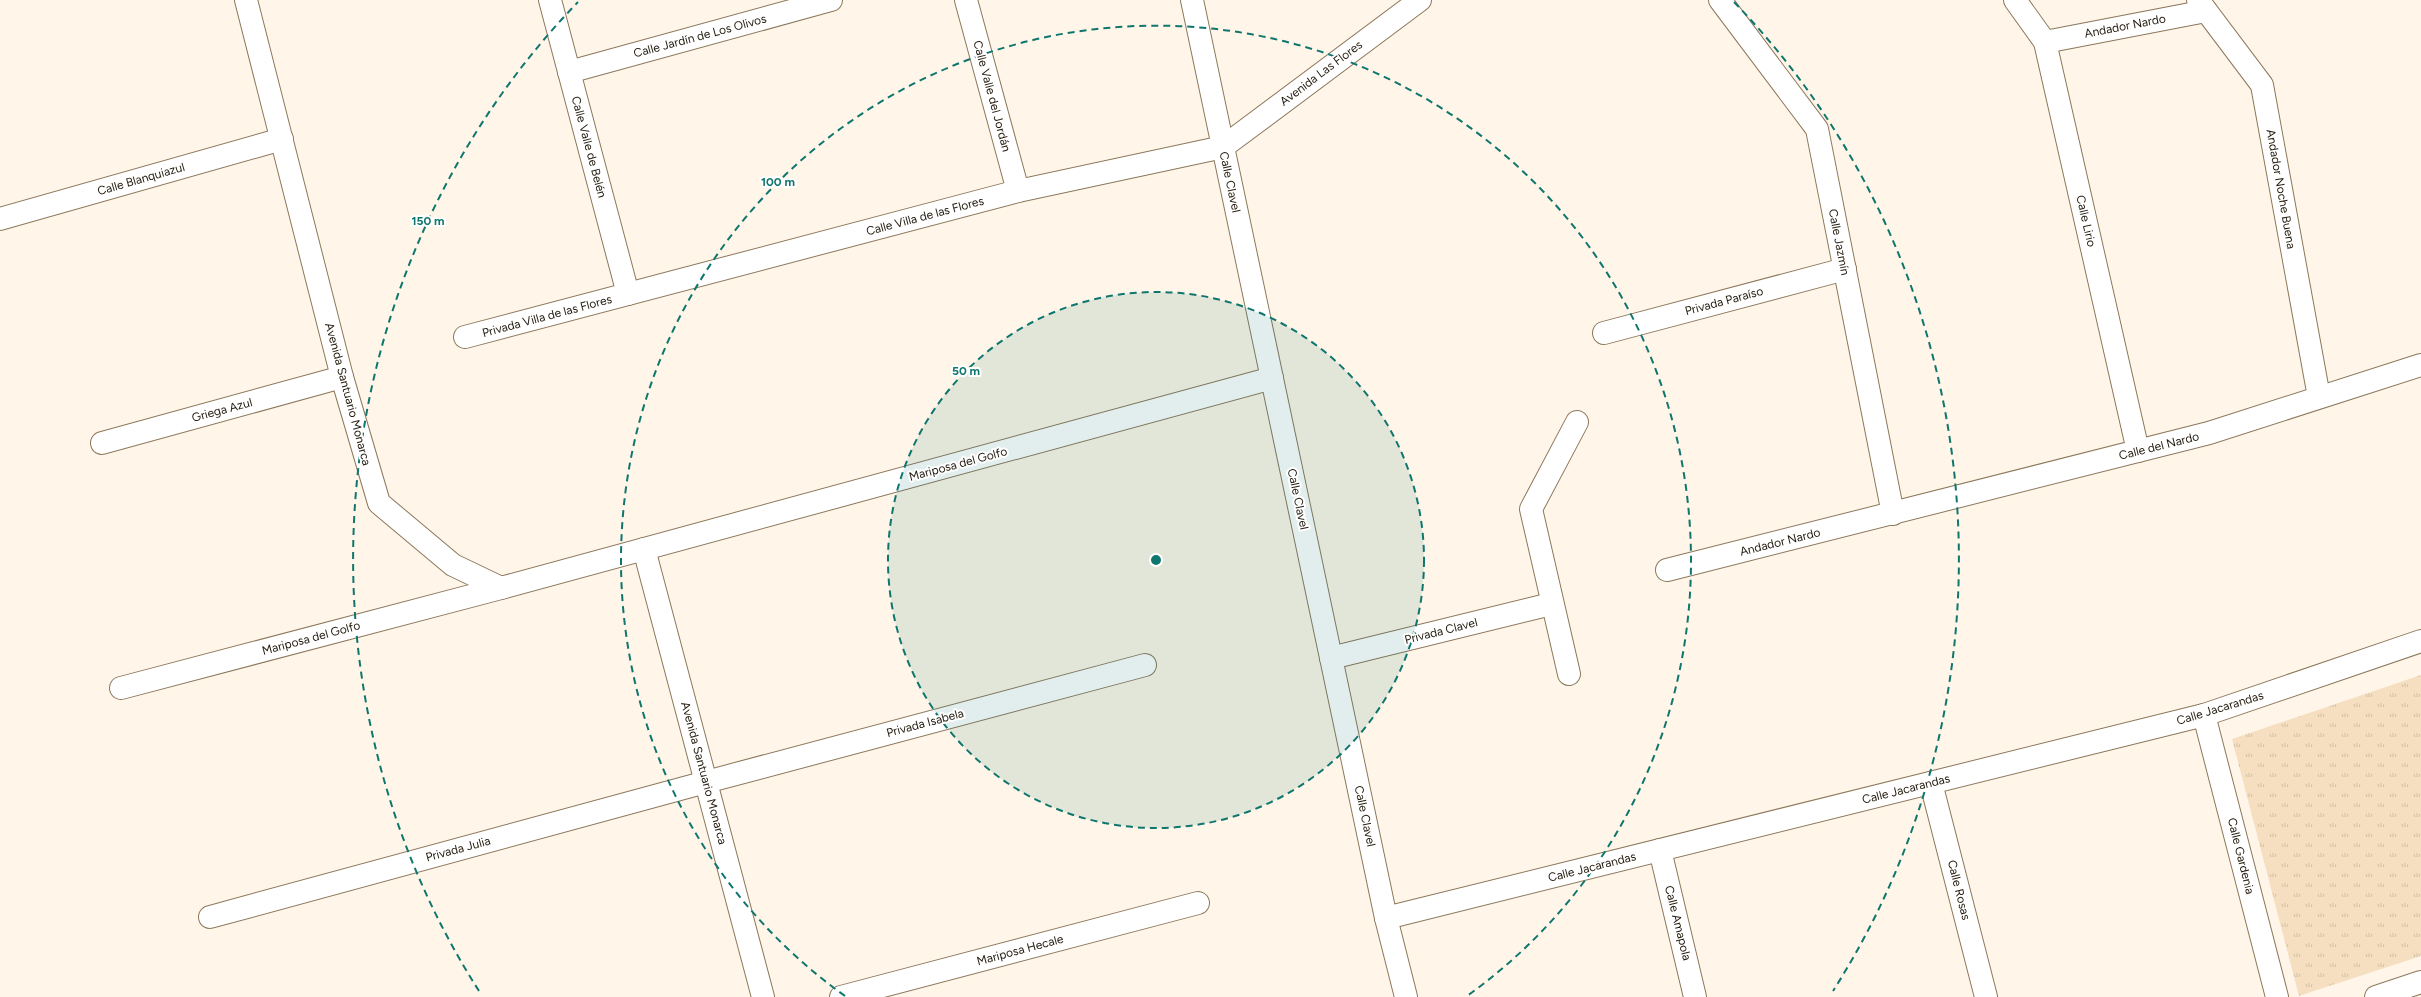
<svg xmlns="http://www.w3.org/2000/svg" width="2421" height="997" font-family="Figtree,sans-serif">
<defs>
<pattern id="park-tufts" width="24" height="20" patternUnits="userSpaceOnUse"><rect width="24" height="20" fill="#f6dfc0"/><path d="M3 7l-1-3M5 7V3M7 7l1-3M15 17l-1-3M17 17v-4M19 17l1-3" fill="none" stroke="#d3bfa4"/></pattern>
</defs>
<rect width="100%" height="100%" fill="#fff6e9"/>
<!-- park -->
<path fill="url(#park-tufts)" d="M 2421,675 L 2421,956 L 2299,996 L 2232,739 Z"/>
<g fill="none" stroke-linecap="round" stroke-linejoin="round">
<!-- pedestrian casing -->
<g stroke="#8c785b" stroke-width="24">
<g id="pedestrian">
<path d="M 2015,0 L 2045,42 L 2138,451"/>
<path d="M 2198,0 L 2262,85 L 2319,397"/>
<path d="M 2045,42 L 2206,11"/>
<path d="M 1604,333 L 1845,269"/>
</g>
</g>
<!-- minor casing -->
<g stroke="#8c785b" stroke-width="24">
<g id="minor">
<path d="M 246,0 L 342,377 L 379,503 L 453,565 L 501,588"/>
<path d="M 550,0 L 628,294"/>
<path d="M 966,0 L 1018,191"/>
<path d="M 1720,0 L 1817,129 L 1893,514"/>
<path d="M 569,72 L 831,0"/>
<path d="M 0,219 L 282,139"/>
<path d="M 465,337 L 1018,191 L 1223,147 L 1420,0"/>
<path d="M 102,443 L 342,377"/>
<path d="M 644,549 L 763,997"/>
<path d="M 1667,570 L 2209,433 L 2421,365"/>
<path d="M 1331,658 L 1551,604"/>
<path d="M 1569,674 L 1531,509 L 1577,422"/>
<path d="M 121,688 L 501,588 L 1272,378"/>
<path d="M 2204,715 L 2277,997"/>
<path d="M 1931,783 L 1986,997"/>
<path d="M 1660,850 L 1695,997"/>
<path d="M 210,917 L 706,782 L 1145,665"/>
<path d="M 1386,918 L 2204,715 L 2421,641"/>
<path d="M 841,997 L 1198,903"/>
<path d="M 2376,997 L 2421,982"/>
</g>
</g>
<!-- tertiary casing -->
<g stroke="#8c785b" stroke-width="24">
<path id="tertiary" d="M 1192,0 L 1386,918 L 1406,997"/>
</g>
<!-- pedestrian -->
<use href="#pedestrian" stroke="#fff" stroke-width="22"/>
<!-- minor -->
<use href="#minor" stroke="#fff" stroke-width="22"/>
<!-- tertiary -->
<use href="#tertiary" stroke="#fff" stroke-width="22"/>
</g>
<!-- distance rings -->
<circle cx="1156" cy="560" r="268" fill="#0f766e" fill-opacity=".12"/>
<g fill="none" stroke="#0f766e" stroke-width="2" stroke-dasharray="7 5">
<circle cx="1156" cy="560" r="268"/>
<path d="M845 996A535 535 0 1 1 1467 996"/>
<path d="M479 991A803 803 0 0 1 578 2M1734 2A803 803 0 0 1 1833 991"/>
</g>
<g text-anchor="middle" stroke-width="4" stroke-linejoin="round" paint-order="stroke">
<!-- street labels -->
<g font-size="12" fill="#221a0e" stroke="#fff">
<text transform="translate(2125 26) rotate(-11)" y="4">Andador Nardo</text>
<text transform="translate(700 36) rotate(-15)" y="4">Calle Jardín de Los Olivos</text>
<text transform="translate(1321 73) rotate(-37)" y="4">Avenida Las Flores</text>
<text transform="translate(992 96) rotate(75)" y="4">Calle Valle del Jordán</text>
<text transform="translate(589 147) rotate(75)" y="4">Calle Valle de Belén</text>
<text transform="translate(141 179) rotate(-16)" y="4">Calle Blanquiazul</text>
<text transform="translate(1230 182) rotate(78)" y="4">Calle Clavel</text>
<text transform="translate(2281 189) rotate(80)" y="4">Andador Noche Buena</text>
<text transform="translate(925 216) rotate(-15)" y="4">Calle Villa de las Flores</text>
<text transform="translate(2086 221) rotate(77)" y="4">Calle Lirio</text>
<text transform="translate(1839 242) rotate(79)" y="4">Calle Jazmín</text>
<text transform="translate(1724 301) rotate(-15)" y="4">Privada Paraíso</text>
<text transform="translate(547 316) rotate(-15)" y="4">Privada Villa de las Flores</text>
<text transform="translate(348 394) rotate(75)" y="4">Avenida Santuario Monarca</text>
<text transform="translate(222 410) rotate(-15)" y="4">Griega Azul</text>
<text transform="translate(2159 446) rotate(-14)" y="4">Calle del Nardo</text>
<text transform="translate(958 464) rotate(-15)" y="4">Mariposa del Golfo</text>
<text transform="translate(1298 499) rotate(78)" y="4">Calle Clavel</text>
<text transform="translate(1780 542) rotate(-14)" y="4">Andador Nardo</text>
<text transform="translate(1441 631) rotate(-14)" y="4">Privada Clavel</text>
<text transform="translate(311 638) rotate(-15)" y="4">Mariposa del Golfo</text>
<text transform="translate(2220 708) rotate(-17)" y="4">Calle Jacarandas</text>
<text transform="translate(925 723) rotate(-15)" y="4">Privada Isabela</text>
<text transform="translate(704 773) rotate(75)" y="4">Avenida Santuario Monarca</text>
<text transform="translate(1906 789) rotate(-14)" y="4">Calle Jacarandas</text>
<text transform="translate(1365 816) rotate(78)" y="4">Calle Clavel</text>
<text transform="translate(458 849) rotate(-15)" y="4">Privada Julia</text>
<text transform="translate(2241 856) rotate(76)" y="4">Calle Gardenia</text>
<text transform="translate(1592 867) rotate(-14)" y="4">Calle Jacarandas</text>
<text transform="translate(1959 890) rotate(76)" y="4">Calle Rosas</text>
<text transform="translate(1678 923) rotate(76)" y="4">Calle Amapola</text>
<text transform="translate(1020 950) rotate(-15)" y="4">Mariposa Hecale</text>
</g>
</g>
<circle cx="1156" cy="560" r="6" fill="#0f766e" stroke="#fff" stroke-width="2"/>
<g font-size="12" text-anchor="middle" font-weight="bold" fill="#0f766e" stroke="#fff" stroke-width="4" stroke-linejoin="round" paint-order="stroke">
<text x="778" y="186">100 m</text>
<text x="428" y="225">150 m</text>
<text x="966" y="375">50 m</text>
</g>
</svg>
